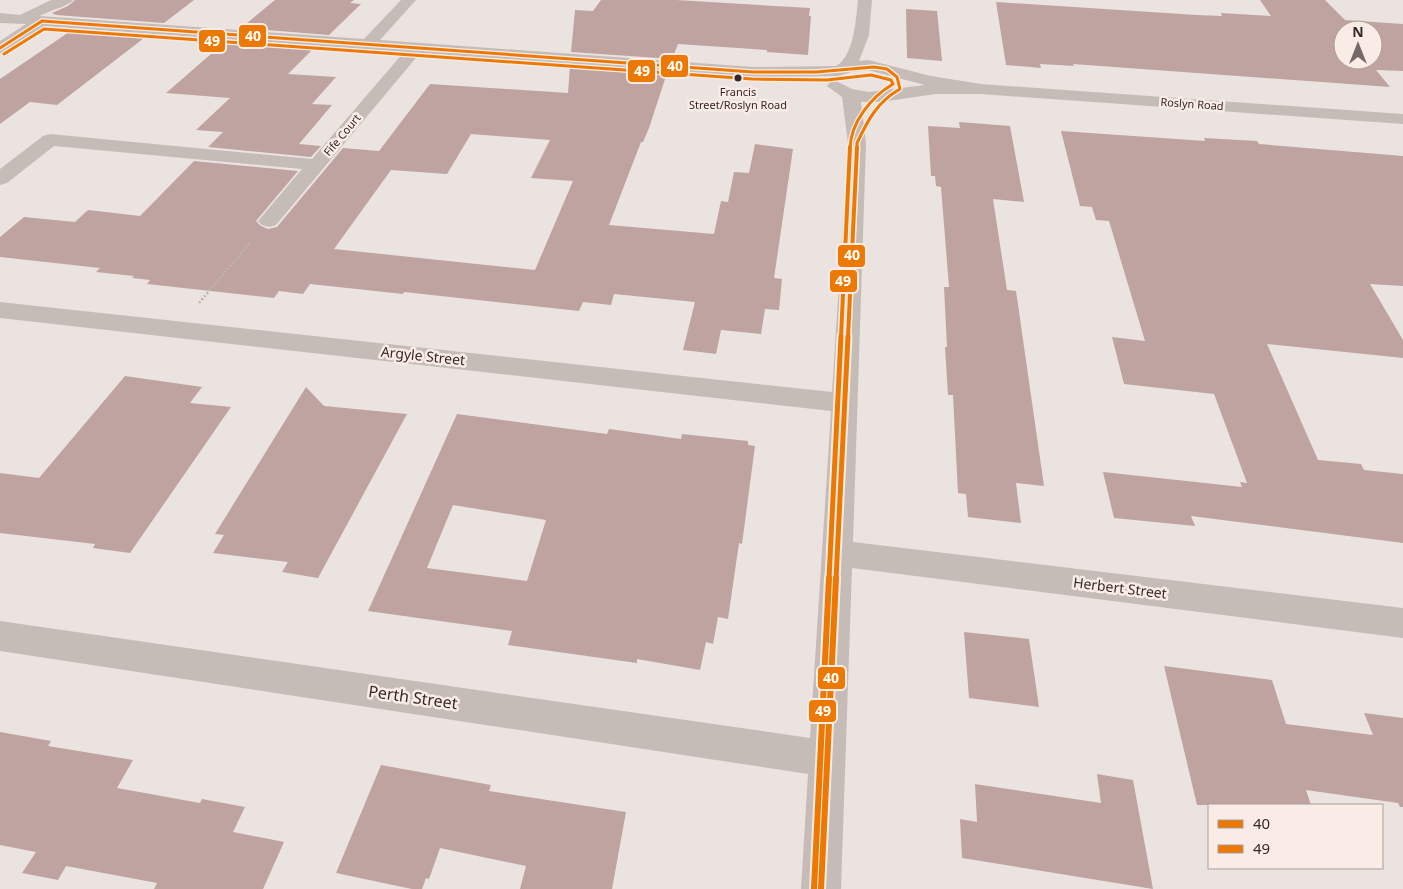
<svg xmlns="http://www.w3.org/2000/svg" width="1403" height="889" font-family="'Noto Sans',sans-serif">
<rect width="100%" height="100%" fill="#ebe3df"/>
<!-- building -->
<g fill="#bfa3a1" fill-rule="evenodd">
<path d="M 75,0 L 194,0 L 164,23 L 56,15 L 52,13 L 68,6 Z"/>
<path d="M 275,0 L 354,0 L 350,3 L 361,4 L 329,35 L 241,28 Z"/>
<path d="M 601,0 L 676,0 L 810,8 L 809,16 L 811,16 L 808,55 L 767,52 L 767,50 L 678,44 L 672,59 L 571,52 L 575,10 L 593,11 Z"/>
<path d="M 1260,0 L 1325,0 L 1345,20 L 1403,24 L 1403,71 L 1376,70 L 1390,87 L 1073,64 L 1074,66 L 1040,64 L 1041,68 L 1006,65 L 996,2 L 1197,15 L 1222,16 L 1221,13 L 1271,16 ZM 1343,30 L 1373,30 L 1373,60 L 1343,60 Z"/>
<path d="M 906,9 L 937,11 L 942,61 L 907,58 Z"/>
<path d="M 72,30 L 148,35 L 57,105 L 30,102 L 0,124 L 0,79 Z"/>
<path d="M 226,41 L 315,47 L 288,74 L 336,77 L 312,104 L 332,105 L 299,144 L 321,146 L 311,157 L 208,147 L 223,132 L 196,130 L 230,98 L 166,93 Z"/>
<path d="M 570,66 L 667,73 L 649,128 L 643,142 L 641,142 L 609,225 L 714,234 L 721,201 L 728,202 L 734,172 L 749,173 L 755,144 L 793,149 L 774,278 L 782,279 L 779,310 L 765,309 L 761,334 L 721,330 L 716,354 L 683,350 L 695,302 L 614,294 L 611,305 L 583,302 L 579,311 L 404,292 L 403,294 L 310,284 L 303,294 L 279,291 L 274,298 L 147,284 L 150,280 L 132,278 L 134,276 L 96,272 L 100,268 L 0,257 L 0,237 L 24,217 L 75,222 L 88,210 L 140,216 L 194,161 L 298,171 L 256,221 L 261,226 L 268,229 L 277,227 L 343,148 L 379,151 L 430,84 L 568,93 ZM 471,134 L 550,140 L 531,178 L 573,181 L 535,270 L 334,249 L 391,170 L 447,174 Z"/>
<path d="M 959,122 L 1010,126 L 1024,202 L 993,199 L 1007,290 L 1016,291 L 1044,486 L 1016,483 L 1021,523 L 968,517 L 966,494 L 958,493 L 953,395 L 948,395 L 945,347 L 947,347 L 944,287 L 949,287 L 941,187 L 936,186 L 935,176 L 931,176 L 928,126 L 960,128 Z"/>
<path d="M 1061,131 L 1205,141 L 1204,138 L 1257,141 L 1259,144 L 1403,156 L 1403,286 L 1370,284 L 1403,340 L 1403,358 L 1267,344 L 1318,460 L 1361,464 L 1364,470 L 1403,474 L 1403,543 L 1191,516 L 1195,526 L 1114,518 L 1103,472 L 1242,487 L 1240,482 L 1247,483 L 1214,394 L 1124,384 L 1112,337 L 1145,341 L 1109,221 L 1096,220 L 1092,207 L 1080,206 Z"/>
<path d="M 125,376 L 202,387 L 190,403 L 231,407 L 130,553 L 93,548 L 95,544 L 0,533 L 0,473 L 39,478 Z"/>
<path d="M 306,387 L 324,406 L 407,414 L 318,578 L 282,572 L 288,562 L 213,553 L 224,535 L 215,534 Z"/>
<path d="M 457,414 L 607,434 L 609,429 L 681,439 L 682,434 L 748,441 L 748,445 L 755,446 L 742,544 L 739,543 L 728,619 L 718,617 L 713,644 L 706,642 L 700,670 L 637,659 L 637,663 L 508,645 L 512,631 L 368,611 ZM 453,505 L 546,520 L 527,581 L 427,568 Z"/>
<path d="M 964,632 L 1029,639 L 1039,707 L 969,698 Z"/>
<path d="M 1164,666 L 1272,680 L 1286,724 L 1373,735 L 1364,713 L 1403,718 L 1403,807 L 1400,807 L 1398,803 L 1306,790 L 1311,805 L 1197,805 Z"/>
<path d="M 0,732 L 51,741 L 48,746 L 133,760 L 117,788 L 200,803 L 202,799 L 245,807 L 233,832 L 284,842 L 263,889 L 154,889 L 157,883 L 66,866 L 58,880 L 22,873 L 36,852 L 0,845 Z"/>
<path d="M 381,765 L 491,785 L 489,791 L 626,812 L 612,889 L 520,889 L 526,866 L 440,848 L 429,879 L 426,878 L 422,889 L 412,889 L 336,873 Z"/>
<path d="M 1097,774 L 1133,780 L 1153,889 L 962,858 L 960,819 L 977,822 L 975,784 L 1101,803 Z"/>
</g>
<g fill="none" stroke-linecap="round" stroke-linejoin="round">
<!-- path -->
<path stroke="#bdb4b1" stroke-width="2.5" stroke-dasharray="2 2" stroke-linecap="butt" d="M 199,303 L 250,243"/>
<!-- minor -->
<path fill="#c5bcb8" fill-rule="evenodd" d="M 51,0 L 73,0 C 69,6 48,11 40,16 L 364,39 L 401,0 L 416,0 L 380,40 L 753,67 L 836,66 C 854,57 856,18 858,0 L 872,0 L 869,35 L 859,61 L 868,60 L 931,76 L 981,84 L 1403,114 L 1403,124 L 981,94 L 936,94 L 881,102 L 861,102 L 866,143 L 853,542 L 1403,608 L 1403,638 L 852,568 L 841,889 L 801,889 L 808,774 L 0,651 L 0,621 L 810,738 L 831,411 L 0,318 L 0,302 L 832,392 L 848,143 L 842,97 L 827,86 L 830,82 L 836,81 L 852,89 L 869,92 L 925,85 L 868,70 L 851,72 L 839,76 L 753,77 L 420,53 L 276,225 L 269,227 L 262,225 L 258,221 L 302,169 L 54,146 L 7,183 L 0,185 L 0,169 L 43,136 L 50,134 L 312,159 L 404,52 L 45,26 L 6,51 L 0,53 L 0,41 L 26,24 L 0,23 L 0,13 L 20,15 Z"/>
<!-- bus-1-far3 casing -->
<g stroke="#f9ece6" stroke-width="5.5">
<g id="bus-1-far3">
<path d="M 42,21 L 753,72 L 816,72 L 874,67 L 887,69 L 897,77 L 900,89 C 877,102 868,120 857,143 L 857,148"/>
<path d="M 0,48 L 42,21"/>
</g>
</g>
<!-- bus-1-far2 casing -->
<g stroke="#f9ece6" stroke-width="7">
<path id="bus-1-far2" d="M 848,337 L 857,147"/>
</g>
<!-- bus-1-far1 casing -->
<g stroke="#f9ece6" stroke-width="9">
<path id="bus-1-far1" d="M 836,579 L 848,336"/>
</g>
<!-- bus-1 casing -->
<g stroke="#f9ece6" stroke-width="10">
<path id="bus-1" d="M 821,889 L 836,578"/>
</g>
<!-- bus-2-far3 casing -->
<g stroke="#f9ece6" stroke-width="5.5">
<path id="bus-2-far3" d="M 4,54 L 44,29 L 752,79 L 827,80 L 871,75 L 891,80 L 893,84 C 871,97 851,122 850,148"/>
</g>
<!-- bus-2-far2 casing -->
<g stroke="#f9ece6" stroke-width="7">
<path id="bus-2-far2" d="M 841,337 L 850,147"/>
</g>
<!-- bus-2-far1 casing -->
<g stroke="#f9ece6" stroke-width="9">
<path id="bus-2-far1" d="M 829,579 L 841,336"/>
</g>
<!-- bus-2 casing -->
<g stroke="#f9ece6" stroke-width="10">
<path id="bus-2" d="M 814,889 L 829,578"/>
</g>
<!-- bus-1-far3 -->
<use href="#bus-1-far3" stroke="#eb7904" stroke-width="3"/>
<!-- bus-1-far2 -->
<use href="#bus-1-far2" stroke="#eb7904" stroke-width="4"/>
<!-- bus-1-far1 -->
<use href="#bus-1-far1" stroke="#eb7904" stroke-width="5"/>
<!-- bus-1 -->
<use href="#bus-1" stroke="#eb7904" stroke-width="6"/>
<!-- bus-2-far3 -->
<use href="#bus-2-far3" stroke="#eb7904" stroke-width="3"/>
<!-- bus-2-far2 -->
<use href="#bus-2-far2" stroke="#eb7904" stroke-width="4"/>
<!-- bus-2-far1 -->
<use href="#bus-2-far1" stroke="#eb7904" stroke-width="5"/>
<!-- bus-2 -->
<use href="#bus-2" stroke="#eb7904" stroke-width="6"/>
</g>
<!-- markers -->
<circle fill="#352827" stroke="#f9ece6" stroke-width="2" cx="738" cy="78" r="4.5"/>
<g text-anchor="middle" stroke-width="5" stroke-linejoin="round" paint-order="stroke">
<!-- far-bus labels -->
<g font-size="11" fill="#352827" stroke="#f9ece6">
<text x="738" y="96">Francis<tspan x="738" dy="13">Street/Roslyn Road</tspan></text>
</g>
<!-- far-street labels -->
<g font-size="11" fill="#352827" stroke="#f9ece6">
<text transform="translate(1192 104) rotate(4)" y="4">Roslyn Road</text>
<text transform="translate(342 135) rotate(-50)" y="4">Fife Court</text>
</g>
<!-- street labels -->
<g font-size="14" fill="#352827" stroke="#f9ece6">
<text transform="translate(423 356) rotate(6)" y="5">Argyle Street</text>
<text transform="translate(1120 588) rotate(7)" y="5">Herbert Street</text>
</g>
<!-- near-street labels -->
<g font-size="16" fill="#352827" stroke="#f9ece6">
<text transform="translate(413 697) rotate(8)" y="6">Perth Street</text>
</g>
</g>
<g stroke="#f9ece6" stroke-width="2">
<rect x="238" y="24" width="29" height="24" rx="5" fill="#eb7904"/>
<rect x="198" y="29" width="28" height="24" rx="5" fill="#eb7904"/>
<rect x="660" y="54" width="29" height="24" rx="5" fill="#eb7904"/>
<rect x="627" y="59" width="29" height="24" rx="5" fill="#eb7904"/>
<rect x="837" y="244" width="29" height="24" rx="5" fill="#eb7904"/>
<rect x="829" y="269" width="29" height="24" rx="5" fill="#eb7904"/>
<rect x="817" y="666" width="29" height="24" rx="5" fill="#eb7904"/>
<rect x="808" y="699" width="29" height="24" rx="5" fill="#eb7904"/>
</g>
<g font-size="14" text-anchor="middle" font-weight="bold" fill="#fff">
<text x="253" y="41">40</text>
<text x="212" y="46">49</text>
<text x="675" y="71">40</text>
<text x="642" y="76">49</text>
<text x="852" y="260">40</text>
<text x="843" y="286">49</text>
<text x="831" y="683">40</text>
<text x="823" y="716">49</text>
</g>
<!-- legend -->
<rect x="1208" y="804" width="175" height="65" fill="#f9ece6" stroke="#ab9e9a"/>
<rect x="1218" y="820" width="25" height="8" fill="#eb7904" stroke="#ab9e9a"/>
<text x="1253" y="829" font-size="15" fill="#352827">40</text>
<rect x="1218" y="845" width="25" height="8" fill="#eb7904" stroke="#ab9e9a"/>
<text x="1253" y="854" font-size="15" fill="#352827">49</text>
<!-- north arrow -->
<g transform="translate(1358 45)"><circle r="24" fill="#f9ece6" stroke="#ab9e9a"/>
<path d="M0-4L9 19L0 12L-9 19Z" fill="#756967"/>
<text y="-8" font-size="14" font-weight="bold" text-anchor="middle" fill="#352827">N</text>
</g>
</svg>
